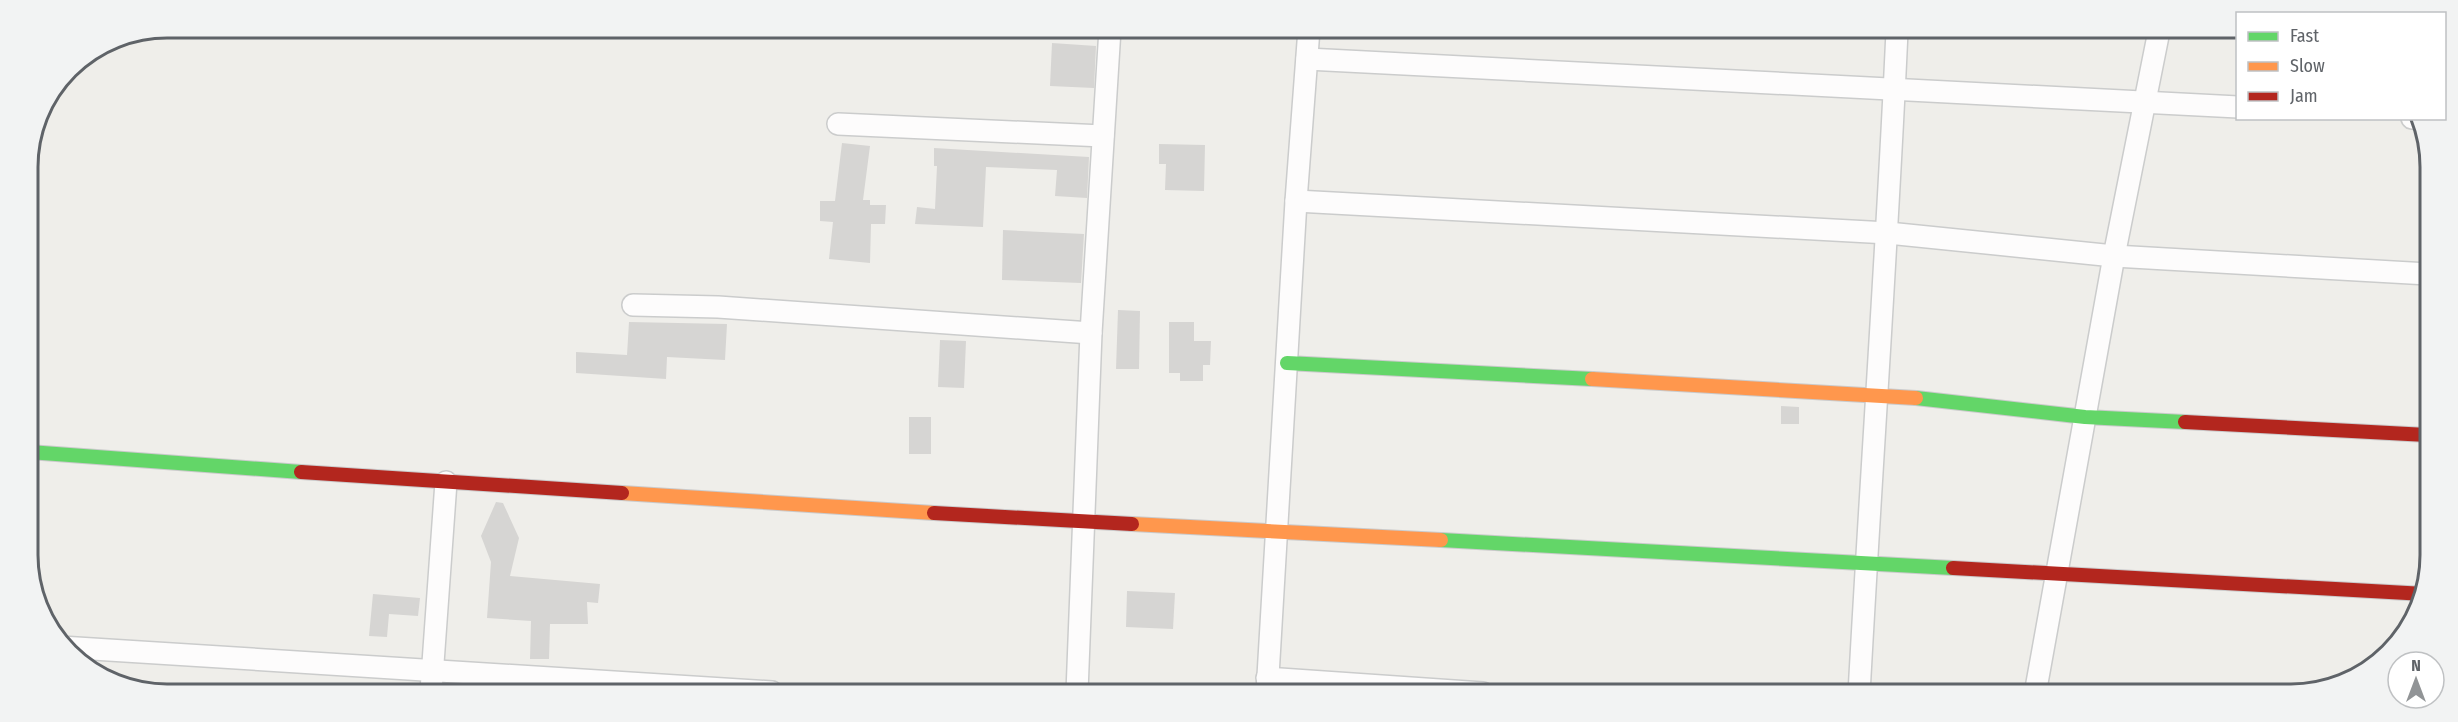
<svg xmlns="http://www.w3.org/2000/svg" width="2458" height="722" font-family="'Fira Sans Condensed',sans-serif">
<rect width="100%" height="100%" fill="#efeeea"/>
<!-- building -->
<g fill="#d6d5d3">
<path d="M 1052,43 L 1096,46 L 1094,88 L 1050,86 Z"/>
<path d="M 842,143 L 870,146 L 863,200 L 870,200 L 870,205 L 886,205 L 885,224 L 871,224 L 870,263 L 829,259 L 833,222 L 820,221 L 820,201 L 835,201 Z"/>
<path d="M 1159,144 L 1205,145 L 1204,191 L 1165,190 L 1166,164 L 1159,164 Z"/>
<path d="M 934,148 L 1089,157 L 1087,198 L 1055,196 L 1057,170 L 986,167 L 983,227 L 915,224 L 917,207 L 935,209 L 937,166 L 934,166 Z"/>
<path d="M 1003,230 L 1084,234 L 1081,283 L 1002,280 Z"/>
<path d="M 1118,310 L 1140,311 L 1139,369 L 1116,369 Z"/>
<path d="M 629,322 L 727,324 L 725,360 L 667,357 L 666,379 L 576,373 L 576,352 L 627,355 Z"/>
<path d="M 1169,322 L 1194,322 L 1194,341 L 1211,341 L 1210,365 L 1203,365 L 1203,381 L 1180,381 L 1180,373 L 1169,373 Z"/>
<path d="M 940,340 L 966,341 L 964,388 L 938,387 Z"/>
<path d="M 1781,406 L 1799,407 L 1799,424 L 1781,424 Z"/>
<rect x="909" y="417" width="22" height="37"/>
<path d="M 496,502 L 503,503 L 519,538 L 510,576 L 600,584 L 598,603 L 587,602 L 588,624 L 550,624 L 549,659 L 530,659 L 531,621 L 487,618 L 491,562 L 481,536 Z"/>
<path d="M 1127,591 L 1175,593 L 1173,629 L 1126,627 Z"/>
<path d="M 373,594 L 420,598 L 418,616 L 389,614 L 387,637 L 369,636 Z"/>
</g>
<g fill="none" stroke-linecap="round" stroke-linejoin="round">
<!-- street casing -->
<g stroke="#cbcccc" stroke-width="24">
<g id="street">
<path d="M 1307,59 L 2238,107"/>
<path d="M 2412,118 L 2418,119"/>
<path d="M 838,124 L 1103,136"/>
<path d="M 1296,201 L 1888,233 L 2114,256 L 2428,274"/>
<path d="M 633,305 L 718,307 L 1091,333"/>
<path d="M 61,647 L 772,692"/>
<path d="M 1267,678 L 1483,693"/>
<path d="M 431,691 L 446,482"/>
<path d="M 1077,692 L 1091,333 L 1110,29"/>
<path d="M 1267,693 L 1296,201 L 1309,29"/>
<path d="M 1859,694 C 1871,473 1887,252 1897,31"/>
<path d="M 2035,694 L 2114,256 L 2159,31"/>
</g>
</g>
<!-- fast casing -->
<g stroke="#cacacb" stroke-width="16">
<g id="fast">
<path d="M 1287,363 L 1592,379"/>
<path d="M 1916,398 L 2085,417 L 2185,422"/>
<path d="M 29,452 L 301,472"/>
<path d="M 1441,540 L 1953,568"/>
</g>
</g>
<!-- slow casing -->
<g stroke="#cacacb" stroke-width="16">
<g id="slow">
<path d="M 1592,379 L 1916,398"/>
<path d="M 622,493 L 934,513"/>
<path d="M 1132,524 L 1441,540"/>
</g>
</g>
<!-- jam casing -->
<g stroke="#cacacb" stroke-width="16">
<g id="jam">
<path d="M 2185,422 L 2427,435"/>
<path d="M 301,472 L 622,493"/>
<path d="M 934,513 L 1132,524"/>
<path d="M 1953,568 L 2425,594"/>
</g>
</g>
<!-- street -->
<use href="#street" stroke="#fdfcfc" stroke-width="21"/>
<!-- fast -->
<use href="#fast" stroke="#63d668" stroke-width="14"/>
<!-- slow -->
<use href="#slow" stroke="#ff974d" stroke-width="14"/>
<!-- jam -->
<use href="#jam" stroke="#b3261e" stroke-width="14"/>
</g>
<!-- crop -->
<path d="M0 0H2458V722H0ZM167 38H2291A129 129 0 0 1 2420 167V555A129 129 0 0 1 2291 684H167A129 129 0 0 1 38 555V167A129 129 0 0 1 167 38Z" fill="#f2f3f3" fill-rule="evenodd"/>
<path fill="none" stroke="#5f6368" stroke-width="3" d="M167 38H2291A129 129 0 0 1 2420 167V555A129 129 0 0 1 2291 684H167A129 129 0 0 1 38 555V167A129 129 0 0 1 167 38Z"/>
<!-- legend -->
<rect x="2236" y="12" width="210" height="108" fill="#ffffff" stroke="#bfc1c3" stroke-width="1.5"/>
<rect x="2248" y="32" width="30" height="9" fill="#63d668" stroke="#bfc1c3" stroke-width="1.5"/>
<text x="2290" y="42" font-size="18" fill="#5f6368">Fast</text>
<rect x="2248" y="62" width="30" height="9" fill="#ff974d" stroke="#bfc1c3" stroke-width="1.5"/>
<text x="2290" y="72" font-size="18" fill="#5f6368">Slow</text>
<rect x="2248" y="92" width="30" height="9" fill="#b3261e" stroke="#bfc1c3" stroke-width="1.5"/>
<text x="2290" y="102" font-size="18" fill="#5f6368">Jam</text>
<!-- north arrow -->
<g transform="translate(2416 680)"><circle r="28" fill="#ffffff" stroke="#bfc1c3" stroke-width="1.5"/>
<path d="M0-4.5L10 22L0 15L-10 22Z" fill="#919496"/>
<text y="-9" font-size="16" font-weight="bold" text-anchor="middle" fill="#5f6368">N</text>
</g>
</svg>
